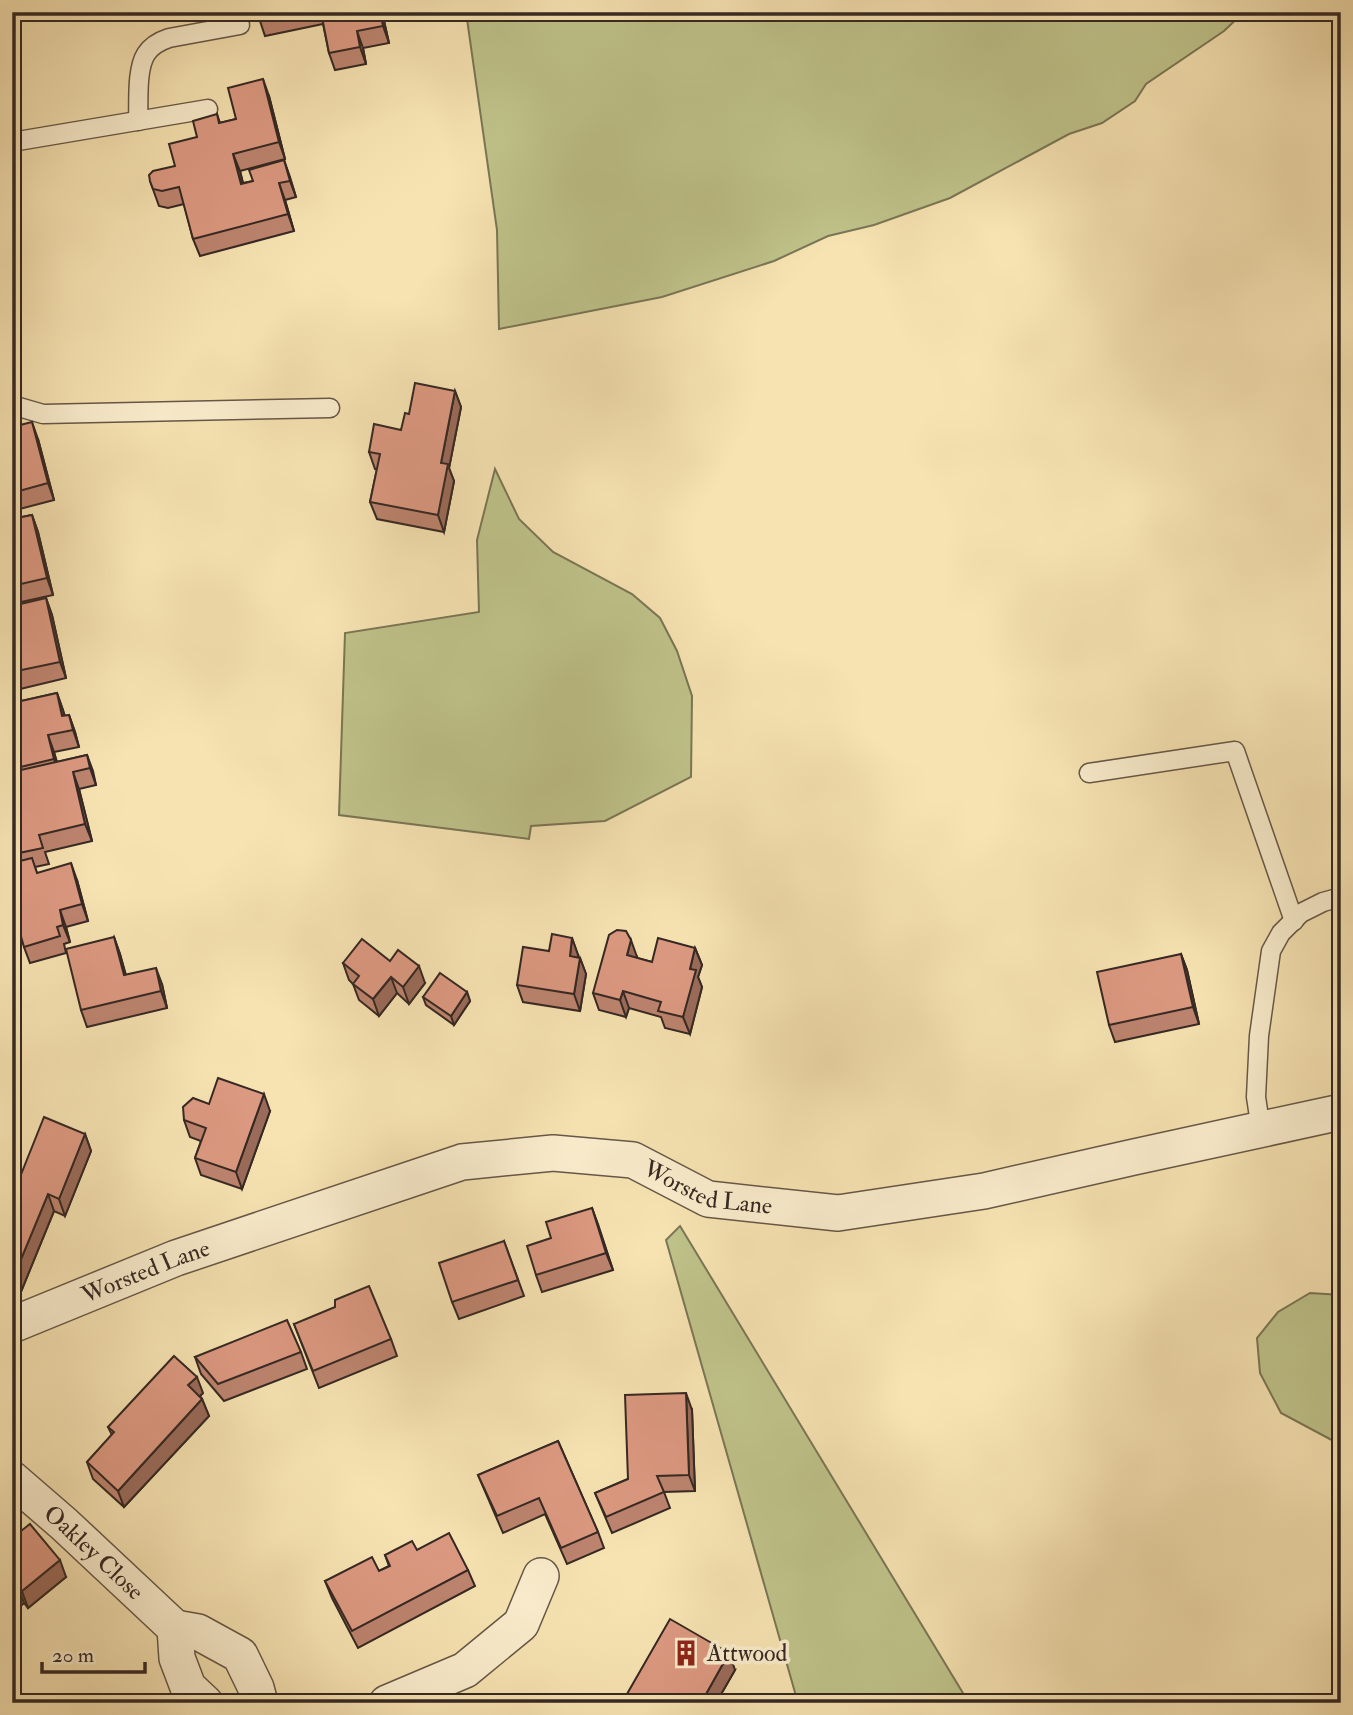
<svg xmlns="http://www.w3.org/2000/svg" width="1353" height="1715" font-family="'IM FELL Double Pica',serif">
<rect width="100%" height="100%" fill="#f7e3b2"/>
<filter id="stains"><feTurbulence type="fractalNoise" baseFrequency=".00286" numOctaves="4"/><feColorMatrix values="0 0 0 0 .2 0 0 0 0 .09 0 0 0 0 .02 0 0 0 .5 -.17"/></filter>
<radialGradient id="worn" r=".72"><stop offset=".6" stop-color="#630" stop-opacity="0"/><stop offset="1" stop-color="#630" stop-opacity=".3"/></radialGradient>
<!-- green -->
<g fill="#bfc38a" stroke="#7a7656" stroke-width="2">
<path d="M 466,12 L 1244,12 L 1224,31 L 1146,84 L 1135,101 L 1102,123 L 1069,134 L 950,198 L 874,225 L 828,236 L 774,261 L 662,297 L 499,329 L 497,230 Z"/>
<path d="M 495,469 L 519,519 L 553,552 L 632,594 L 660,618 L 677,651 L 692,696 L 691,777 L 605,821 L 531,826 L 529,839 L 339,815 L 345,633 L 479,612 L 477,540 Z"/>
<path d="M 680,1226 L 969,1703 L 798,1703 L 666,1240 Z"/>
<path d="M 1310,1293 L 1341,1295 L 1341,1445 L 1281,1413 L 1260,1373 L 1257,1338 L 1278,1312 Z"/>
</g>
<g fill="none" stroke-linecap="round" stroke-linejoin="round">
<!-- service casing -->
<g stroke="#665747" stroke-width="21">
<g id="service">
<path d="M 138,121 C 139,102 136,70 146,54 C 151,46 160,41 169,38 L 240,25"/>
<path d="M 12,142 L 208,109"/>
<path d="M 12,405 L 43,414 L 330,408"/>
<path d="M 1089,773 L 1235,751 L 1294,921"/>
<path d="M 1261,1130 L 1256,1097 L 1259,1036 L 1271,951 L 1281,933 L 1301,913 L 1323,902 L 1341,897"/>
</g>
</g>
<!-- minor casing -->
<g stroke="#665747" stroke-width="38">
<g id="minor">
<path id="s1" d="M 12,1325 L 176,1258 L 462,1162 L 553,1153 L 633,1160 L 708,1199 L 838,1213 L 984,1191 L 1134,1157 L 1341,1112"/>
<path id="s2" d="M 12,1479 L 64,1524 L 175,1628 L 177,1658 L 188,1687 L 205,1703"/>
<path d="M 175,1628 L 198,1632 L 240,1655 L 256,1688 L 260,1703"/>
<path d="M 387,1703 L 465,1670 L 521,1624 L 541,1576"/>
</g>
</g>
<!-- service -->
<use href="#service" stroke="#faedcd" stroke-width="18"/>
<!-- minor -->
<use href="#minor" stroke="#faedcd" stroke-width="35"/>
</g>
<!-- wall -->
<g fill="#bd846f" stroke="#352823" stroke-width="2">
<path d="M 73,12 L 117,12 L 76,20 Z"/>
<path d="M 257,12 L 382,12 L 389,43 L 363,48 L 366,64 L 335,70 L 329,53 L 323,24 L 265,36 Z"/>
<path d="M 269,96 L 285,159 L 240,171 L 243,183 L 253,181 L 284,160 L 296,197 L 285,200 L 294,231 L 200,256 L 193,239 L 184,204 L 168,208 L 159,206 L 150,181 L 175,166 L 197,137 L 217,114 L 220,123 L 236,119 Z"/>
<path d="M 455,391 L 461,407 L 449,468 L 454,481 L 444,532 L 377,519 L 370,502 L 377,469 L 375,469 L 369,452 L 401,430 L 409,414 Z"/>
<path d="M 12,427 L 38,439 L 54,500 L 12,511 Z"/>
<path d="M 32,515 L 38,532 L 53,595 L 12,604 L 12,519 Z"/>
<path d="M 46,598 L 52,615 L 66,678 L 12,691 L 12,606 Z"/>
<path d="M 57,693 L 65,716 L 69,715 L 75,732 L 79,747 L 54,752 L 57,762 L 87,755 L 96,785 L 79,789 L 92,841 L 45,852 L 49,864 L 35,867 L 37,873 L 77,880 L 88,921 L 66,927 L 70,942 L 64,944 L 66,953 L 30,963 L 24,947 L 17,862 L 12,848 L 12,703 Z"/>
<path d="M 114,937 L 120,954 L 126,975 L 162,984 L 167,1008 L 87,1027 L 81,1010 Z"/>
<path d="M 572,938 L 578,955 L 578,957 L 580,958 L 586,974 L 580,1011 L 523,1002 L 517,985 L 549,951 Z"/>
<path d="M 695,948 L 702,965 L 698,977 L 702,987 L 690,1034 L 665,1028 L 661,1017 L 629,1008 L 626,1017 L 599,1010 L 593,993 L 637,957 L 637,958 L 652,962 Z"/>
<path d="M 1181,954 L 1187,970 L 1199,1024 L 1115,1042 L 1109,1025 Z"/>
<path d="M 390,961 L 425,983 L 409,1004 L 397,993 L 379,1016 L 359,1000 L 353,984 L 349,980 L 343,963 Z"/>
<path d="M 467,992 L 470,1001 L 454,1025 L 426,1005 L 423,997 Z"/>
<path d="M 209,1104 L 270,1111 L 242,1189 L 201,1175 L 195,1158 L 201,1141 L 190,1137 L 184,1120 Z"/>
<path d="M 85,1134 L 91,1151 L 65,1216 L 54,1211 L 18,1299 L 12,1296 L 12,1180 L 18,1182 Z"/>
<path d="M 592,1208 L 613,1270 L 542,1292 L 536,1275 L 551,1238 Z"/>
<path d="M 504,1241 L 524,1296 L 459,1319 L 452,1302 Z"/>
<path d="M 294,1324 L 391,1339 L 397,1356 L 319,1388 Z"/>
<path d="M 301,1352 L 307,1369 L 224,1401 L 201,1374 L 195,1357 Z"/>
<path d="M 203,1393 L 200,1396 L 202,1399 L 209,1416 L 124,1507 L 93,1479 L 87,1462 L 112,1435 L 108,1427 Z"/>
<path d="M 692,1410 L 695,1491 L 664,1492 L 670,1508 L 612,1533 L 595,1493 L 628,1479 Z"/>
<path d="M 558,1441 L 598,1532 L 604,1548 L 567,1564 L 545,1514 L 503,1533 L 478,1475 Z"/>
<path d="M 12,1538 L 66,1577 L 28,1608 L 24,1603 L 12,1613 Z"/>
<path d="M 417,1550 L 468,1570 L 475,1586 L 358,1648 L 332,1598 L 325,1581 L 379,1571 L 389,1566 L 385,1555 Z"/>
<path d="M 735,1670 L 716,1703 L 630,1703 L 627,1694 Z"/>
</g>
<!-- shaded-wall -->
<g fill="#9a6b5a" stroke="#352823" stroke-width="2">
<path d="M 380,12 L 382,12 L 389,43 L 383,26 Z"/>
<path d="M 357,31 L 363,48 L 366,64 L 360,47 Z"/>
<path d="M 263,79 L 269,96 L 285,159 L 279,142 Z"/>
<path d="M 233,154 L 240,171 L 247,200 L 241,184 Z"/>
<path d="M 284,160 L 290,177 L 296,197 L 290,181 Z"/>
<path d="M 279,183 L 285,200 L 294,231 L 288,214 Z"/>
<path d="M 455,391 L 461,407 L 449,468 L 454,481 L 444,532 L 438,515 L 441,463 Z"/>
<path d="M 32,422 L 38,439 L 54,500 L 48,483 Z"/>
<path d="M 32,515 L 38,532 L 53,595 L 47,578 Z"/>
<path d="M 46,598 L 52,615 L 66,678 L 60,662 Z"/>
<path d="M 57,693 L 63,710 L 68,732 L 62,716 Z"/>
<path d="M 69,715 L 75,732 L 79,747 L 73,730 Z"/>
<path d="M 48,735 L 54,752 L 60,776 L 54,759 Z"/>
<path d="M 87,755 L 93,771 L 96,785 L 90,768 Z"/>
<path d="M 73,772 L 79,789 L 92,841 L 85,824 Z"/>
<path d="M 71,863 L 77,880 L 88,921 L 82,904 Z"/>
<path d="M 60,910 L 66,927 L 70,942 L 63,925 Z"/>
<path d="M 114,937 L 120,954 L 130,992 L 124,975 Z"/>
<path d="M 572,938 L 578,955 L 576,973 L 570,956 Z"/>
<path d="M 631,940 L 637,957 L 633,972 L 627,955 Z"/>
<path d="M 695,948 L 702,965 L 698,977 L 702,987 L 690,1034 L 683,1017 L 690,969 Z"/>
<path d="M 1181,954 L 1187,970 L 1199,1024 L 1193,1007 Z"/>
<path d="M 580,958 L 586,974 L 580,1011 L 574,994 Z"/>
<path d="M 419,966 L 425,983 L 409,1004 L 403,987 Z"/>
<path d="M 156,968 L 162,984 L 167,1008 L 161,991 Z"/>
<path d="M 391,977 L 397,993 L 379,1016 L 373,999 Z"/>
<path d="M 623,991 L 629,1008 L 626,1017 L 620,1000 Z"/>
<path d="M 467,992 L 470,1001 L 454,1025 L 451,1016 Z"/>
<path d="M 264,1094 L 270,1111 L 242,1189 L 236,1172 Z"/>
<path d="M 85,1134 L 91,1151 L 65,1216 L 59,1199 Z"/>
<path d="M 48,1194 L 54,1211 L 18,1299 L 12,1281 Z"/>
<path d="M 592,1208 L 598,1224 L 613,1270 L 606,1253 Z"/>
<path d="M 197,1377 L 203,1393 L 194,1402 L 188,1385 Z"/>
<path d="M 686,1393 L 692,1410 L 695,1491 L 689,1475 Z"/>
<path d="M 202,1399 L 209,1416 L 124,1507 L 118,1491 Z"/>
<path d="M 60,1560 L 66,1577 L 28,1608 L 22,1591 Z"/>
<path d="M 18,1586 L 24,1603 L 12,1613 L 12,1591 Z"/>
<path d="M 729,1653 L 735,1670 L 716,1703 L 701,1703 Z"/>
</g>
<!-- building -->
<g fill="#dc9981" stroke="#352823" stroke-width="2">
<path d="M 257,12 L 292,12 L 259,19 Z"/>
<path d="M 321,12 L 380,12 L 383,26 L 357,31 L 360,47 L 329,53 Z"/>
<path d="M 263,79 L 279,142 L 233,154 L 241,184 L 253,181 L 249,170 L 284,160 L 290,181 L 279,183 L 288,214 L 193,239 L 179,187 L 162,191 L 153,189 L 150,181 L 149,175 L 153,171 L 175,166 L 169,144 L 197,137 L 193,121 L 217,114 L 219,123 L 236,119 L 228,88 Z"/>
<path d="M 415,383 L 455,391 L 441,463 L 448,464 L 438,515 L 370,502 L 380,454 L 369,452 L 374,424 L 401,430 L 405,413 L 409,414 Z"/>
<path d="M 32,422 L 48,483 L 12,493 L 12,427 Z"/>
<path d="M 32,515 L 47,578 L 12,586 L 12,519 Z"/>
<path d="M 46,598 L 60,662 L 12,672 L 12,606 Z"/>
<path d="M 57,693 L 62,716 L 69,715 L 73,730 L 48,735 L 54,759 L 12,769 L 12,703 Z"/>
<path d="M 87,755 L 90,768 L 73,772 L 85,824 L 39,835 L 43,848 L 14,854 L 12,848 L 12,772 Z"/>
<path d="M 32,858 L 37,873 L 71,863 L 82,904 L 60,910 L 63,925 L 57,927 L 60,936 L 24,947 L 12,905 L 12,863 Z"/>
<path d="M 617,930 L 626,931 L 631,940 L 627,955 L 652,962 L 658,938 L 695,948 L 690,969 L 696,970 L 683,1017 L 658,1011 L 661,1002 L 623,991 L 620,1000 L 593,993 L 609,935 Z"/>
<path d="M 552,934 L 572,938 L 570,956 L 580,958 L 574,994 L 517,985 L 523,947 L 549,951 Z"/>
<path d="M 114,937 L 124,975 L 156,968 L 161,991 L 81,1010 L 66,949 Z"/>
<path d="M 362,939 L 390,961 L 398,950 L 419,966 L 403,987 L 391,977 L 373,999 L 353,984 L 359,976 L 343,963 Z"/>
<path d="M 1181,954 L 1193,1007 L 1109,1025 L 1097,972 Z"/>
<path d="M 440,973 L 467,992 L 451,1016 L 423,997 Z"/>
<path d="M 218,1078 L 264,1094 L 236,1172 L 195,1158 L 206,1128 L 184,1120 L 183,1107 L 193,1098 L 209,1104 Z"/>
<path d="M 44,1117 L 85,1134 L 59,1199 L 48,1194 L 12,1281 L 12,1180 L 18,1182 Z"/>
<path d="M 592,1208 L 606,1253 L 536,1275 L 527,1246 L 551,1238 L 546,1222 Z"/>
<path d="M 504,1241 L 518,1280 L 452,1302 L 439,1263 Z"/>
<path d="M 369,1286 L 391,1339 L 313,1371 L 294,1324 L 335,1307 L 335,1300 Z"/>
<path d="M 287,1320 L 301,1352 L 218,1384 L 195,1357 Z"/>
<path d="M 174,1356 L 197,1377 L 188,1385 L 202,1399 L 118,1491 L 87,1462 L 114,1432 L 108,1427 Z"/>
<path d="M 686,1393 L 689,1475 L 657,1476 L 664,1492 L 606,1517 L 595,1493 L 628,1479 L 625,1395 Z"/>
<path d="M 558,1441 L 598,1532 L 561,1548 L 539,1498 L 497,1516 L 478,1475 Z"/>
<path d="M 30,1524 L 60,1560 L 22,1591 L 18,1586 L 12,1591 L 12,1538 Z"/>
<path d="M 449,1533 L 468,1570 L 352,1631 L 325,1581 L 372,1557 L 379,1571 L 390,1566 L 385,1555 L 412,1541 L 417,1550 Z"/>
<path d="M 670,1619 L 729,1653 L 701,1703 L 642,1703 L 627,1694 Z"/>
</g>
<!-- icons -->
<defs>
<g id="building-bare" transform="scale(2.1)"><path d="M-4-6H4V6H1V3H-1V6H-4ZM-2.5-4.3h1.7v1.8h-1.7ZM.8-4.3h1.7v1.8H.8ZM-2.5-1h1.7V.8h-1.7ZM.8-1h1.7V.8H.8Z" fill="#8f2418" stroke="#faedcd" stroke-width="2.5" paint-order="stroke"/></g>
</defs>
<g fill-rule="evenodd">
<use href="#building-bare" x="686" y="1653"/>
</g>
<g text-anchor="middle" stroke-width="7" stroke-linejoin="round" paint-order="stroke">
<!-- street labels -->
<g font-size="24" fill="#352823" stroke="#faedcd">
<text dy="8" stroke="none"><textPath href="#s1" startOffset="732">Worsted Lane</textPath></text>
<text dy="8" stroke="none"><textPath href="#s1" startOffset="144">Worsted Lane</textPath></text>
<text dy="8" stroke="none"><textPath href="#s2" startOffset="110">Oakley Close</textPath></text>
</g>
<!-- poi labels -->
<g font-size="24" fill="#352823" stroke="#faedcd" text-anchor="start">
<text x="707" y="1661">Attwood</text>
</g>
</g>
<!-- margin -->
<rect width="1353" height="1715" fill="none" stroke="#f7e3b2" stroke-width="42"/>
<rect x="14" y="14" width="1325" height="1687" fill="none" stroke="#352823" stroke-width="3.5"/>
<rect x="21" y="21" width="1311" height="1673" fill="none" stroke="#352823" stroke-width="2"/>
<!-- scale -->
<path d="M42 1662v10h103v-10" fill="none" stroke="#352823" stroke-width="3.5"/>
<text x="52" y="1662" font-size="21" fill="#352823" stroke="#faedcd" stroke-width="5" paint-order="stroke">20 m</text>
<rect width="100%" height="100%" filter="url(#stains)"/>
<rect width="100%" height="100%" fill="url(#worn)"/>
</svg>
